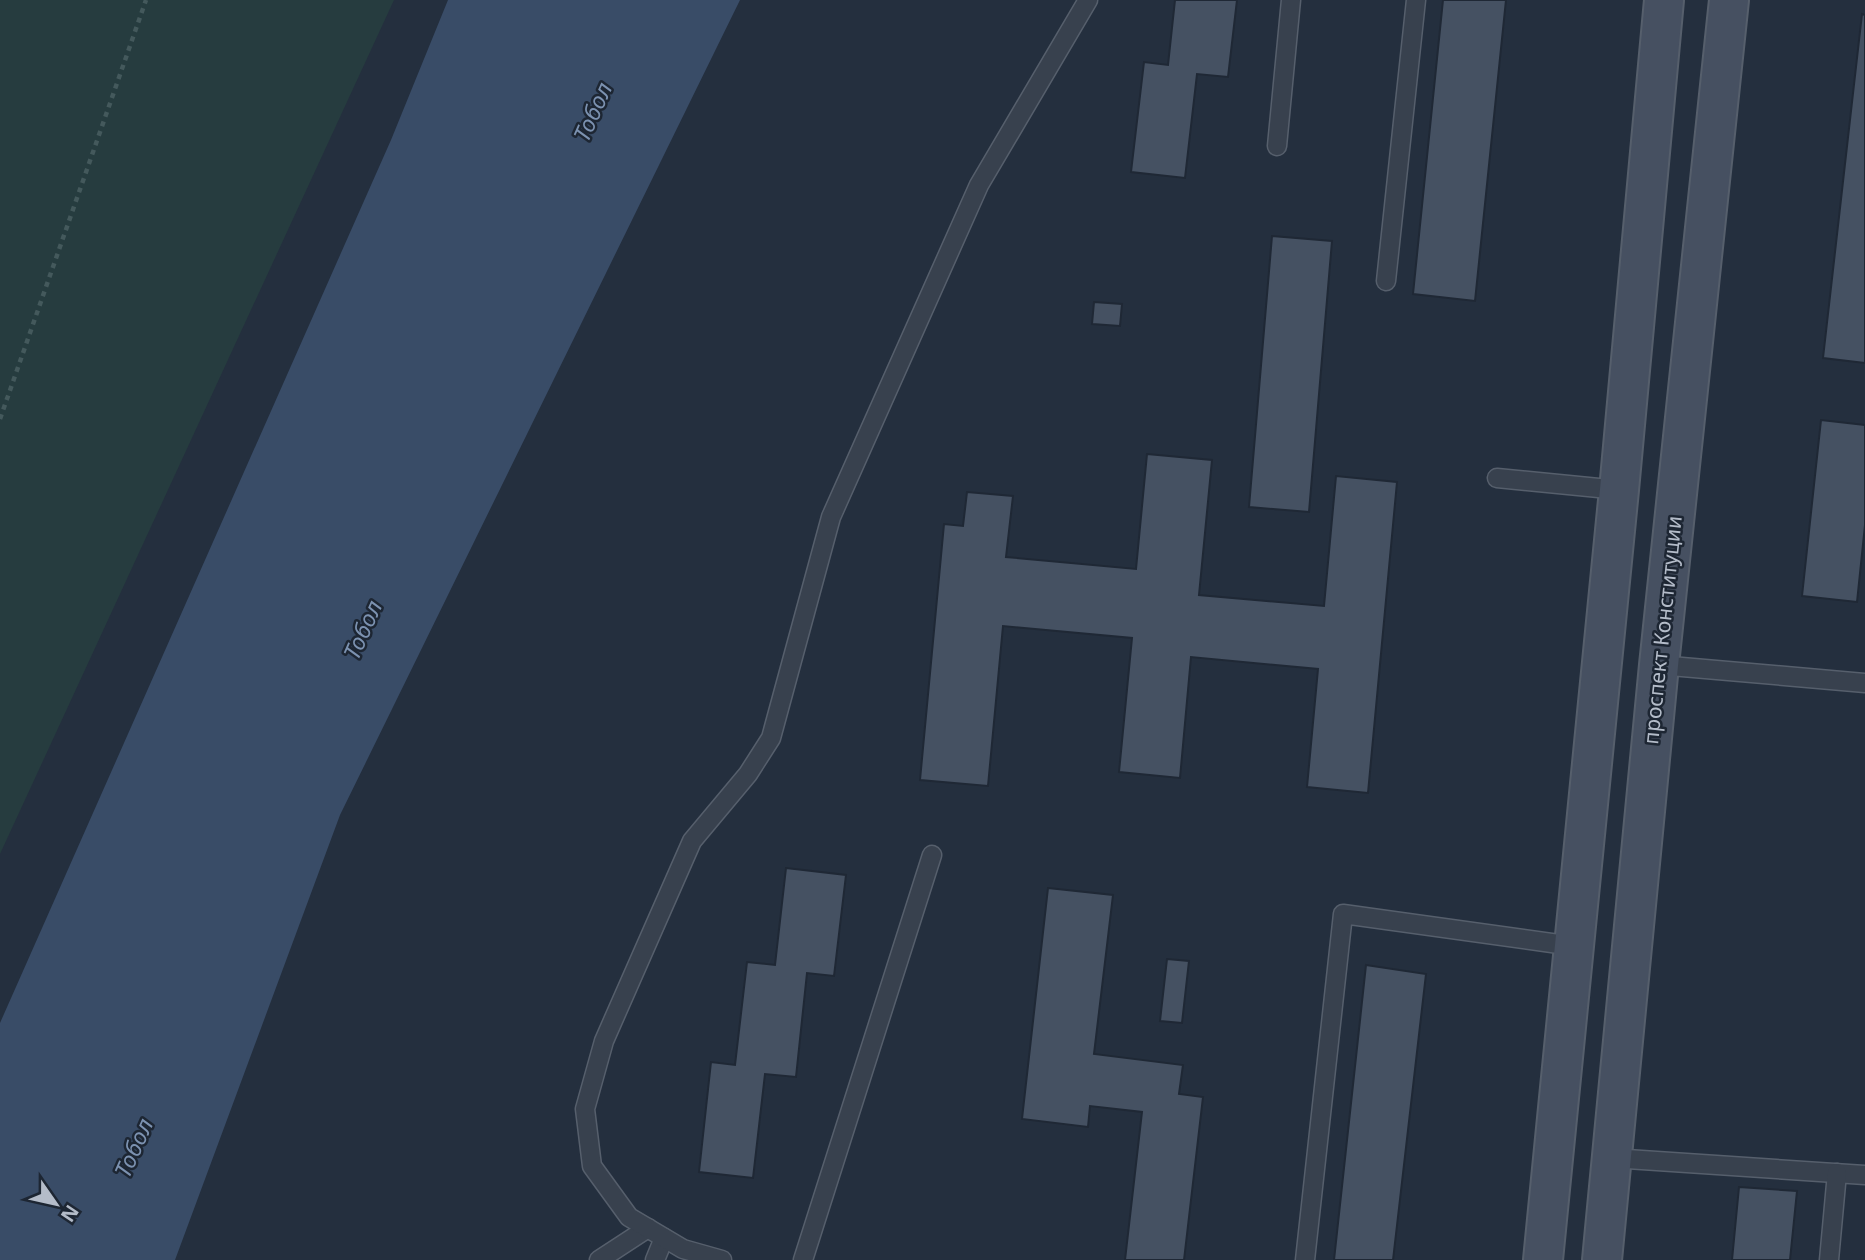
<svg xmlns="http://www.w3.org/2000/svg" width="1865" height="1260" font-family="'Noto Sans',sans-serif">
<rect width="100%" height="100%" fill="#242f3e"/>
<!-- green -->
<path fill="#263c3f" d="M 0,0 L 394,0 L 0,854 Z"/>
<!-- water -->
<path fill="#394c67" d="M 448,0 L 740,0 L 340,815 L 175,1260 L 0,1260 L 0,1023 L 391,140 Z"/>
<!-- building -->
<g fill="#455162" stroke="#1f2835" stroke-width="2">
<path d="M 1175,0 L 1237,0 L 1228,77 L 1197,74 L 1185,178 L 1131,172 L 1144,62 L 1168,65 Z"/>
<path d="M 1443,0 L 1506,0 L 1475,301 L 1413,294 Z"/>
<path d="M 1862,14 L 1865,15 L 1865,363 L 1823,358 Z"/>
<path d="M 1272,236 L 1332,241 L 1309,512 L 1249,507 Z"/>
<path d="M 1094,302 L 1122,304 L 1120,326 L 1092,324 Z"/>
<path d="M 1821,420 L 1865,425 L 1865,525 L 1857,602 L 1802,596 Z"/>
<path d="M 1147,454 L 1212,460 L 1199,595 L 1324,606 L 1336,476 L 1397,482 L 1368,793 L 1307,787 L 1318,669 L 1191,657 L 1180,778 L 1119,772 L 1132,638 L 1003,626 L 988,786 L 920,780 L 944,524 L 963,526 L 967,492 L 1013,496 L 1006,557 L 1136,569 Z"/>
<path d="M 786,868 L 846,875 L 834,976 L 807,973 L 796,1077 L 765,1074 L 753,1178 L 699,1172 L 711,1062 L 735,1065 L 747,962 L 775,965 Z"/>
<path d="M 1048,888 L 1113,895 L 1094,1054 L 1183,1065 L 1179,1094 L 1203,1097 L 1184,1260 L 1125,1260 L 1142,1112 L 1090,1106 L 1088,1127 L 1022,1119 Z"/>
<path d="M 1167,959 L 1189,961 L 1182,1023 L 1160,1021 Z"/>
<path d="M 1366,965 L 1426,974 L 1393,1260 L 1334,1260 Z"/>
<path d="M 1739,1187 L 1797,1191 L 1790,1260 L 1732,1260 Z"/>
</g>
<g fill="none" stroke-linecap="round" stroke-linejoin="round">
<!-- lane casing -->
<g stroke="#565f6c" stroke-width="21">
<g id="lane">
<path d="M 1277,146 L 1291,0"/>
<path d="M 1386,281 L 1416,0"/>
<path d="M 1497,478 L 1619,490"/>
<path d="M 1659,665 L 1865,683"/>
<path d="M 1612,1158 L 1865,1175"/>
<path d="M 599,1260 L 648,1228"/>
<path d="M 655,1260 L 664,1238"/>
<path d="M 722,1260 L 683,1249 L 629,1217 L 592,1166 L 585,1109 L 604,1041 L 692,841 L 748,774 L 771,738 L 831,517 L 979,185 L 1088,0"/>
<path d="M 803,1260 L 932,855"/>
<path d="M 1305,1260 L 1343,914 L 1573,946"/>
<path d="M 1829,1260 L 1837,1173"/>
</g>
</g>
<!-- secondary casing -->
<g stroke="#565f6c" stroke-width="42">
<g id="secondary">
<path d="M 1543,1260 L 1619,490 L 1664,0"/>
<path d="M 1602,1260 L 1659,665 L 1729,0"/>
</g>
</g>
<!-- path -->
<path stroke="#44595c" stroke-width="4.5" stroke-dasharray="5 5" stroke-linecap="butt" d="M 0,419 L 146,0"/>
<!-- lane -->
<use href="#lane" stroke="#38414e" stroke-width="18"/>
<!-- secondary -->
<use href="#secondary" stroke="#465061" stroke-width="38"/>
</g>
<g text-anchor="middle" stroke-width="5" stroke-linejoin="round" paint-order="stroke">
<!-- street labels -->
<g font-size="21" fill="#b4bcc9" stroke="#1d2633">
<text transform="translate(1663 630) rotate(-84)" y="7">проспект Конституции</text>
</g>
<!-- water labels -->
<g font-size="23" font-style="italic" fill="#7c92b1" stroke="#1d2633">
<text transform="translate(593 112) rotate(-66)" y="8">Тобол</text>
<text transform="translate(363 630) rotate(-66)" y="8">Тобол</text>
<text transform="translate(134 1148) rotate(-66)" y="8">Тобол</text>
</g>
</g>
<!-- north arrow -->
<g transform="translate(56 1204) rotate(124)" stroke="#1d2633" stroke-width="5" paint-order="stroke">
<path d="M0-5L12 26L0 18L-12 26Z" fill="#b4bcc9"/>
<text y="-10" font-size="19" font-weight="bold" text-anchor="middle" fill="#b4bcc9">N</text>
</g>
</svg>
